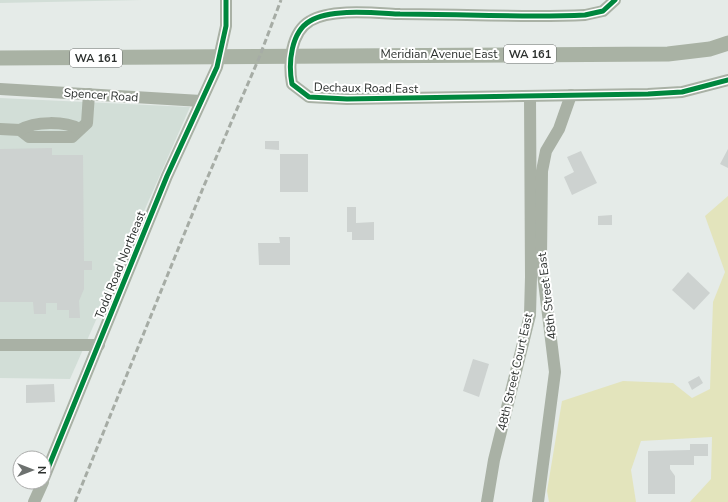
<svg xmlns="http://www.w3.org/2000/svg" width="728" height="502" font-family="'Nunito Sans',sans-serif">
<rect width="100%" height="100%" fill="#e5ebe8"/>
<!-- built -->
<g fill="#d2ded7">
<path d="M 0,0 L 142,0 L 0,3 Z"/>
<path d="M 0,98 L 190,107 L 70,379 L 0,378 Z"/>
</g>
<!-- green -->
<path fill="#e3e4bc" d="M 728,196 L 728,502 L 690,502 L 711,479 L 712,437 L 641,441 L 631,470 L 636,502 L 549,502 L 547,491 L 562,401 L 623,381 L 673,383 L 692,398 L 710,389 L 713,302 L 725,272 L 705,216 Z"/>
<!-- building -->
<g fill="#cdd2d0">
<path d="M 265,141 L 279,141 L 279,150 L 265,149 Z"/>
<path d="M 52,148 L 52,155 L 83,155 L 84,261 L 92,261 L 92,270 L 84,270 L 84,289 L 79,301 L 80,318 L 69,318 L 69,310 L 57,310 L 57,303 L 46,303 L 46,314 L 34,314 L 33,302 L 0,302 L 0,149 Z"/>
<path d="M 728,149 L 728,168 L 720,164 Z"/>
<path d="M 581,151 L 597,183 L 572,195 L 564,177 L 574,172 L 567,157 Z"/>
<rect x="280" y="154" width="28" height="38"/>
<path d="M 347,207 L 356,207 L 356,223 L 374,222 L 374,240 L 352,240 L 352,232 L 347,232 Z"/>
<path d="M 612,215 L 612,225 L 598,225 L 598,216 Z"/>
<path d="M 279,237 L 290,237 L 290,265 L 259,265 L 258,243 L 280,243 Z"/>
<path d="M 688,272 L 710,293 L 694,310 L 672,290 Z"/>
<path d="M 473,359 L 489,364 L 479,397 L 463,391 Z"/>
<path d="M 699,376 L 703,383 L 692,390 L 688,382 Z"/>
<path d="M 54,384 L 55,402 L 26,403 L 26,385 Z"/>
<path d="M 690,444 L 708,444 L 708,456 L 694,456 L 694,465 L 670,465 L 670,469 L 675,476 L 675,494 L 648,494 L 648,451 L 690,450 Z"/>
</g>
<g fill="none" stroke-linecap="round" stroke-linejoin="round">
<!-- minor -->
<g stroke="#a9b1a5" stroke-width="12">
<path d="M 615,0 L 603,11 L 585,15 C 524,18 461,14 400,14 C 376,13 331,8 310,21 C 291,32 288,63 292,84 L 309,97 L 347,99 L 648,94 L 682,92 L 728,80"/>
<path d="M 0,89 L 201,101"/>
<path d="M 0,129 L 20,130 L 29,137 L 72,137 L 87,123 L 89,94"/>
<path d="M 20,130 C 35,121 65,121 79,129"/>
<path d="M 0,345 L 99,345"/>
<path d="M 44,478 L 167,176 L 217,67 L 226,26 L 226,0"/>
<path d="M 34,502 L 43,482"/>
<path d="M 487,502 L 494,460 L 530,315 L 531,277 L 530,97"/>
<path d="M 538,502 L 555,372 L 541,257 L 542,171 L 546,151 L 559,129 L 571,95"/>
</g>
<!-- major -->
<path stroke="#a9b2a4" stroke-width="15" d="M 0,58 L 668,54 L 710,49 L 728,43"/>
<!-- rail -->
<path stroke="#a6aca5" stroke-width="3" stroke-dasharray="6 3" stroke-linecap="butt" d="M 75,502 L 203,188 L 259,58 L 281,0"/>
<!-- cycleway casing -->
<g stroke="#fff" stroke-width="8">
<g id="cycleway">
<path d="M 615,0 L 603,11 L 585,15 C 524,18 461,14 400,14 C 376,13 331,8 310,21 C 291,32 288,63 292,84 L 309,97 L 347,99 L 648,94 L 682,92 L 728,80"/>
<path d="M 44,478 L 167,176 L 217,67 L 226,26 L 226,0"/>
</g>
</g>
<!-- cycleway -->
<use href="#cycleway" stroke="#00873e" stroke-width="5"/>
</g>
<g text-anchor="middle" stroke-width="4" stroke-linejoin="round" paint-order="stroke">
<!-- shield labels -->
<g fill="#fff" stroke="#6b6e6d" stroke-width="1">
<rect x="504" y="45" width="52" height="18" rx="3"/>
<rect x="70" y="49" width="52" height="18" rx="3"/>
</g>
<g font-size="11" font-weight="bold" fill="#2c302e">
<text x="530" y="58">WA 161</text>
<text x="96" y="62">WA 161</text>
</g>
<!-- street labels -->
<g font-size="12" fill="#2c302e" stroke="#fff">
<text x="439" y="58">Meridian Avenue East</text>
<text transform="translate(366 88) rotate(1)" y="4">Dechaux Road East</text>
<text transform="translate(101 95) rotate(4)" y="4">Spencer Road</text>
<text transform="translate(120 265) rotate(-68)" y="4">Todd Road Northeast</text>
<text transform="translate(547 296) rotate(-97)" y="4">48th Street East</text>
<text transform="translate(515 372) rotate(-77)" y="4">48th Street Court East</text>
</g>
</g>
<!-- north arrow -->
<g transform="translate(32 470) rotate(90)"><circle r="19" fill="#ffffff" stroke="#abacab"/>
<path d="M0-3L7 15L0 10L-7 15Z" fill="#6d716f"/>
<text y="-6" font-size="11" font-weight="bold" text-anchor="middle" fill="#2c302e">N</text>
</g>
</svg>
